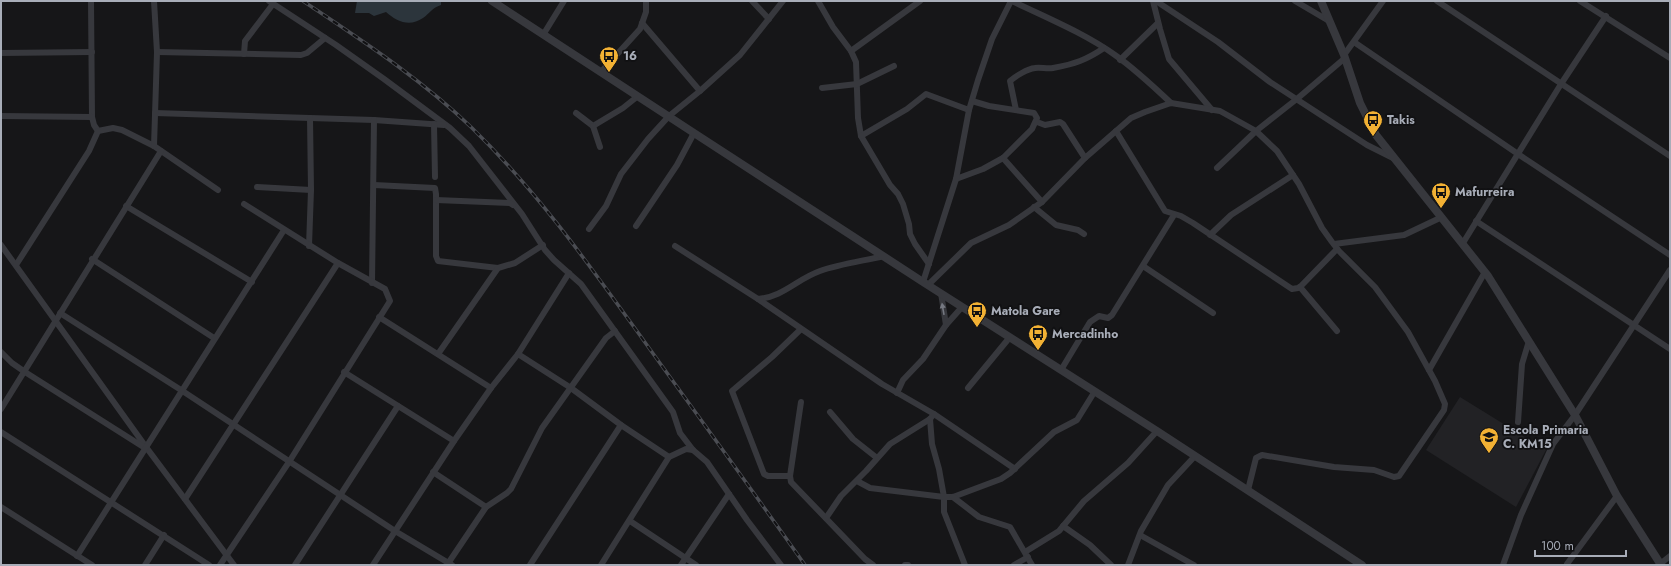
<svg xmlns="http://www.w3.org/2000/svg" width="1671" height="566" font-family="Jost,sans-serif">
<rect width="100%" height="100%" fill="#161618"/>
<!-- built -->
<path fill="#222225" d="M 1460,397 L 1546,450 L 1516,507 L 1426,450 Z"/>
<!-- water -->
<path fill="#2c353c" d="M 357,1 L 441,1 L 441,5 C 432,8 430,13 423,18 C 410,27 397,22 386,12 L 374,16 L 369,13 L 355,13 Z"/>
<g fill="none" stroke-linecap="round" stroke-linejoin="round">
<!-- minor -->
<g stroke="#37383d" stroke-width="6">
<path d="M 91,1 L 92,117"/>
<path d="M 269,1 L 336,45 L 384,79 L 450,128 L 469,146 L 522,214 L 545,250 L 554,260 L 581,284 L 673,412 L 680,433 L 693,450 L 707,462 L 747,520 L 781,565"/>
<path d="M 752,1 L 769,19"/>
<path d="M 818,1 L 833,27 L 851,51"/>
<path d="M 920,1 L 851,51 L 856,62 L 858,118 L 861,136 L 890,185 L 898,194 L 903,204 L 909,224 L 910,234 L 915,244 L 929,264"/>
<path d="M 1012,1 C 1047,18 1084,33 1115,55 C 1135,69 1153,86 1171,103"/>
<path d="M 1153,1 L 1160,29 L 1169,59 L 1212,110"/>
<path d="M 1156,1 L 1218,42 L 1270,82 L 1367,145 L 1395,159"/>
<path d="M 1295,1 L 1329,21"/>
<path d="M 1437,1 L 1670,156"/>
<path d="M 1580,1 L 1670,58"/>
<path d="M 642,23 L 700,91"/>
<path d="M 543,35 L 564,1"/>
<path d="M 1354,42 L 1518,154 L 1670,255"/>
<path d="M 157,52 L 301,55 L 307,53 L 325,38"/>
<path d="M 1,53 L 92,52"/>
<path d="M 244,54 L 245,41 L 273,4"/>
<path d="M 1344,55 L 1383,1"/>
<path d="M 1120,60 L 1158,23"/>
<path d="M 601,72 L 640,29 L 646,12 L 646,1"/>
<path d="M 822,88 L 857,84 L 894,66"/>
<path d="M 1016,110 L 1010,81 C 1016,76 1027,69 1035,68 C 1040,67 1047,69 1053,68 C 1075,64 1086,60 1104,48"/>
<path d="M 155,113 L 374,120 L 444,125"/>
<path d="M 576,113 L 593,126 L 623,108 L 638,96"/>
<path d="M 1,116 L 92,117 L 94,125 L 98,131"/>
<path d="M 1037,122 L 1045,125 L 1060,122 L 1063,124 L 1085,158"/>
<path d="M 434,124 L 435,177"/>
<path d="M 593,126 L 600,147"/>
<path d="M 98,131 L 113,128 L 122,130 L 154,146 L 218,190"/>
<path d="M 1116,131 L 1165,211 L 1181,216 L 1193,223 L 1292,289 L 1298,288 L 1301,286 L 1337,249"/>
<path d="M 861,136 L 907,109 L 926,94 L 969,110"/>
<path d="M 154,146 L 157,52 L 154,1"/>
<path d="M 1003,158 L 1042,202"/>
<path d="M 1217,168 L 1256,131 L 1298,98 L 1345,58"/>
<path d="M 956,179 L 983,169 L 1003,158 L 1032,129 L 1037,118 L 1034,113 L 989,106 L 972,101"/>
<path d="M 374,185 L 435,188 L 436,194 L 436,256 L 438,261 L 498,268"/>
<path d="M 257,187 L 311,190"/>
<path d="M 436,200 L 510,203 L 513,205"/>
<path d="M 126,206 L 252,282"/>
<path d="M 1034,207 L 1056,225 L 1078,230 L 1084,234"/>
<path d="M 1476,221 L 1670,349"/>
<path d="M 636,226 L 677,165 L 694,133"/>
<path d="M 589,229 L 606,206 L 621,174 L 648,139 L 669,116 L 700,91 L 740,55 L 783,1"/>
<path d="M 1210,235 L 1231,215 L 1293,175"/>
<path d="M 1463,243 L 1561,84 L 1606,16"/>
<path d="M 1334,244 L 1404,235 L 1442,217"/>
<path d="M 1,245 L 146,447 L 234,565"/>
<path d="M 309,246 L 311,190 L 310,118"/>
<path d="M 675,246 L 758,299 C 783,297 797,279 820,271 C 840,264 863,261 884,256"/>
<path d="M 92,259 L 214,338"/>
<path d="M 16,265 L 89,151 L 98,131"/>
<path d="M 1143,266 L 1213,313"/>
<path d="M 923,282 L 956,179 L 969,110 L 978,80 L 992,39 L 1011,1"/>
<path d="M 372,283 L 374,120"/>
<path d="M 928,285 L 971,243 L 1009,225 L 1042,202 L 1085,158 L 1131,118 L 1145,112 L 1171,103 L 1220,111 L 1256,131 L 1277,151 L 1299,184 L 1322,228 L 1332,242 L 1339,251 L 1375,287 L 1408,332 L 1435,381 L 1445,404 L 1444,410 L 1399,476 L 1394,477 L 1374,470 L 1334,467 L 1262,455 L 1256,458 L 1248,490"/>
<path d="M 1300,287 L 1337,331"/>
<path d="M 941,293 L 946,325"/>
<path d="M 758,299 L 882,384 L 934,414 L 1015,469"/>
<path d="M 60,313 L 181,390 L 395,531 L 452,565"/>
<path d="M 379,317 L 491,388"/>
<path d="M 1,352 L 12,363 L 25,372 L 145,448"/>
<path d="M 438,354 L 498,268 L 515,263 L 543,245"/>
<path d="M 518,354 L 571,388 L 621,425 L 669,457"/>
<path d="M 1061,370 L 1090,322 L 1099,316 L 1108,318 L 1112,315 L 1174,215"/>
<path d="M 1429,370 L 1485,272"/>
<path d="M 344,372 L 454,441"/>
<path d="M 968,388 L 1010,337"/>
<path d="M 897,393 L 903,380 L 923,359 L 946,325 L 962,307"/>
<path d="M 801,402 L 790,476 L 791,482 L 865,559 L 873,565"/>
<path d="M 1,409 L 161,151"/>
<path d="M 830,412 L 853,439 L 877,458"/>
<path d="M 930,419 L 932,444 L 939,469 L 944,497 L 944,512 L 965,565"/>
<path d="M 1518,422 L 1522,364 L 1529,341"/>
<path d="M 1,432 L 209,565"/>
<path d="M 433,472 L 486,507"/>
<path d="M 790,476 L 768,476 L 764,474 L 732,391 L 772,357 L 801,329"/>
<path d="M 857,481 L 870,488 L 944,497 L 953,497 L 1001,479 L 1010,473 L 1054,432 L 1077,420 L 1095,391"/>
<path d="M 953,497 L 979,517 L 1010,527 L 1032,565"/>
<path d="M 185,499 L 338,263"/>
<path d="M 1,507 L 92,565"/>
<path d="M 826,518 L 841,496 L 866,471 L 890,444 L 930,419 L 934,414"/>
<path d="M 630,521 L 696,565"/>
<path d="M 1063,526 L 1090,545 L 1111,565"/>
<path d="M 1140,535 L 1194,565"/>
<path d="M 1025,552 L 1059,531 L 1084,501 L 1128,463 L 1157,431"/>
<path d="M 77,556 L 284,230"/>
<path d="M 1567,564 L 1617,496"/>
<path d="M 1660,564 L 1670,556"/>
<path d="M 145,565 L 164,535"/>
<path d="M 220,565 L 289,462 L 390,301 L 385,289 L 338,263 L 244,204"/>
<path d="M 295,565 L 398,406"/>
<path d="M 373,565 L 454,441 L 491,388 L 518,354 L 569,273"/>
<path d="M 447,565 L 486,507 L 507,493 L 511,489 L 542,428 L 606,338 L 615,331"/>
<path d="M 530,565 L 621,425"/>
<path d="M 601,565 L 669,457 L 686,449 L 693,450"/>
<path d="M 681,565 L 729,494"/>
<path d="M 905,565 L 908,565"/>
<path d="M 1014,565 L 1028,557"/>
<path d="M 1128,565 L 1141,531 L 1168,485 L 1195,456"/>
<path d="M 1503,565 L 1521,515 L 1553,444 L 1575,415 L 1670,270"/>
</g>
<!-- tertiary -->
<g stroke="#37383d" stroke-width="8">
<path d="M 492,1 L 694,133 L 923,282 L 1157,431 L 1362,565"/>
<path d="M 1321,1 L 1344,55 L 1360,103 L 1376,135 L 1488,276 L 1575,415 L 1617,496 L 1661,565"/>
</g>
<!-- rail casing -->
<g stroke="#4a4c52" stroke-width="3.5">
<path id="rail" d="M 303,1 C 361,40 420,78 471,127 C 538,192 590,266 644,341 C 698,416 752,490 805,565"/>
</g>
<!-- rail -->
<use href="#rail" stroke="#111113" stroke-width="2" stroke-dasharray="6" stroke-linecap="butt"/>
</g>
<!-- one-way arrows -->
<defs><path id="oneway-solid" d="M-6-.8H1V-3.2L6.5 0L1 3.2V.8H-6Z"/></defs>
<use fill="#757881" href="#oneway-solid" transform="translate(943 309) rotate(-100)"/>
<!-- icons -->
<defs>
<g id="bus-pin" transform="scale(1)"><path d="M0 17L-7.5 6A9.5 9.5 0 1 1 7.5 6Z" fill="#f2b134" stroke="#111113"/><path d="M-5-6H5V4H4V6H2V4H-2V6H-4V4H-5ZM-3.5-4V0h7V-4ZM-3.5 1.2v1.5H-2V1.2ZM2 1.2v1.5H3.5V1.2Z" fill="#111"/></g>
<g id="school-pin" transform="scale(1)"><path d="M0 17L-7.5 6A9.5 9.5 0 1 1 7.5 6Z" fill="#f2b134" stroke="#111113"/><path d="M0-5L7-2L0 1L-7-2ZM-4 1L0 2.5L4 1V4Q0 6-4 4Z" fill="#111"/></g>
</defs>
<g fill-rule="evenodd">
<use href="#bus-pin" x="609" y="56"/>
<use href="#bus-pin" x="1373" y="120"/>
<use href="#bus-pin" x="1441" y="192"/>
<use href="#bus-pin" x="977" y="311"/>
<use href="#bus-pin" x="1038" y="334"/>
<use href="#school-pin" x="1489" y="437"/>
</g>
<g text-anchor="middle" stroke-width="3.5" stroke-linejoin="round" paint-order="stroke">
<!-- poi labels -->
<g font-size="12" font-weight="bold" fill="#a8adb8" stroke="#111113" text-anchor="start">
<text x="623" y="60">16</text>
<text x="1387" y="124">Takis</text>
<text x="1455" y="196">Mafurreira</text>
<text x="991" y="315">Matola Gare</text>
<text x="1052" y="338">Mercadinho</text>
<text x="1503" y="434">Escola Primaria<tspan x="1503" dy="14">C. KM15</tspan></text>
</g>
</g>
<!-- border -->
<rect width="1671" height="566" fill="none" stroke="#a8adb8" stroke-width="4"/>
<!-- scale -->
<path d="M1535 550v6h91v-6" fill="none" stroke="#a8adb8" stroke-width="2"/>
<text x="1541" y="550" font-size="12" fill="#a8adb8" stroke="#111113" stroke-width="3" paint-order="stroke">100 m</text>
</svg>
